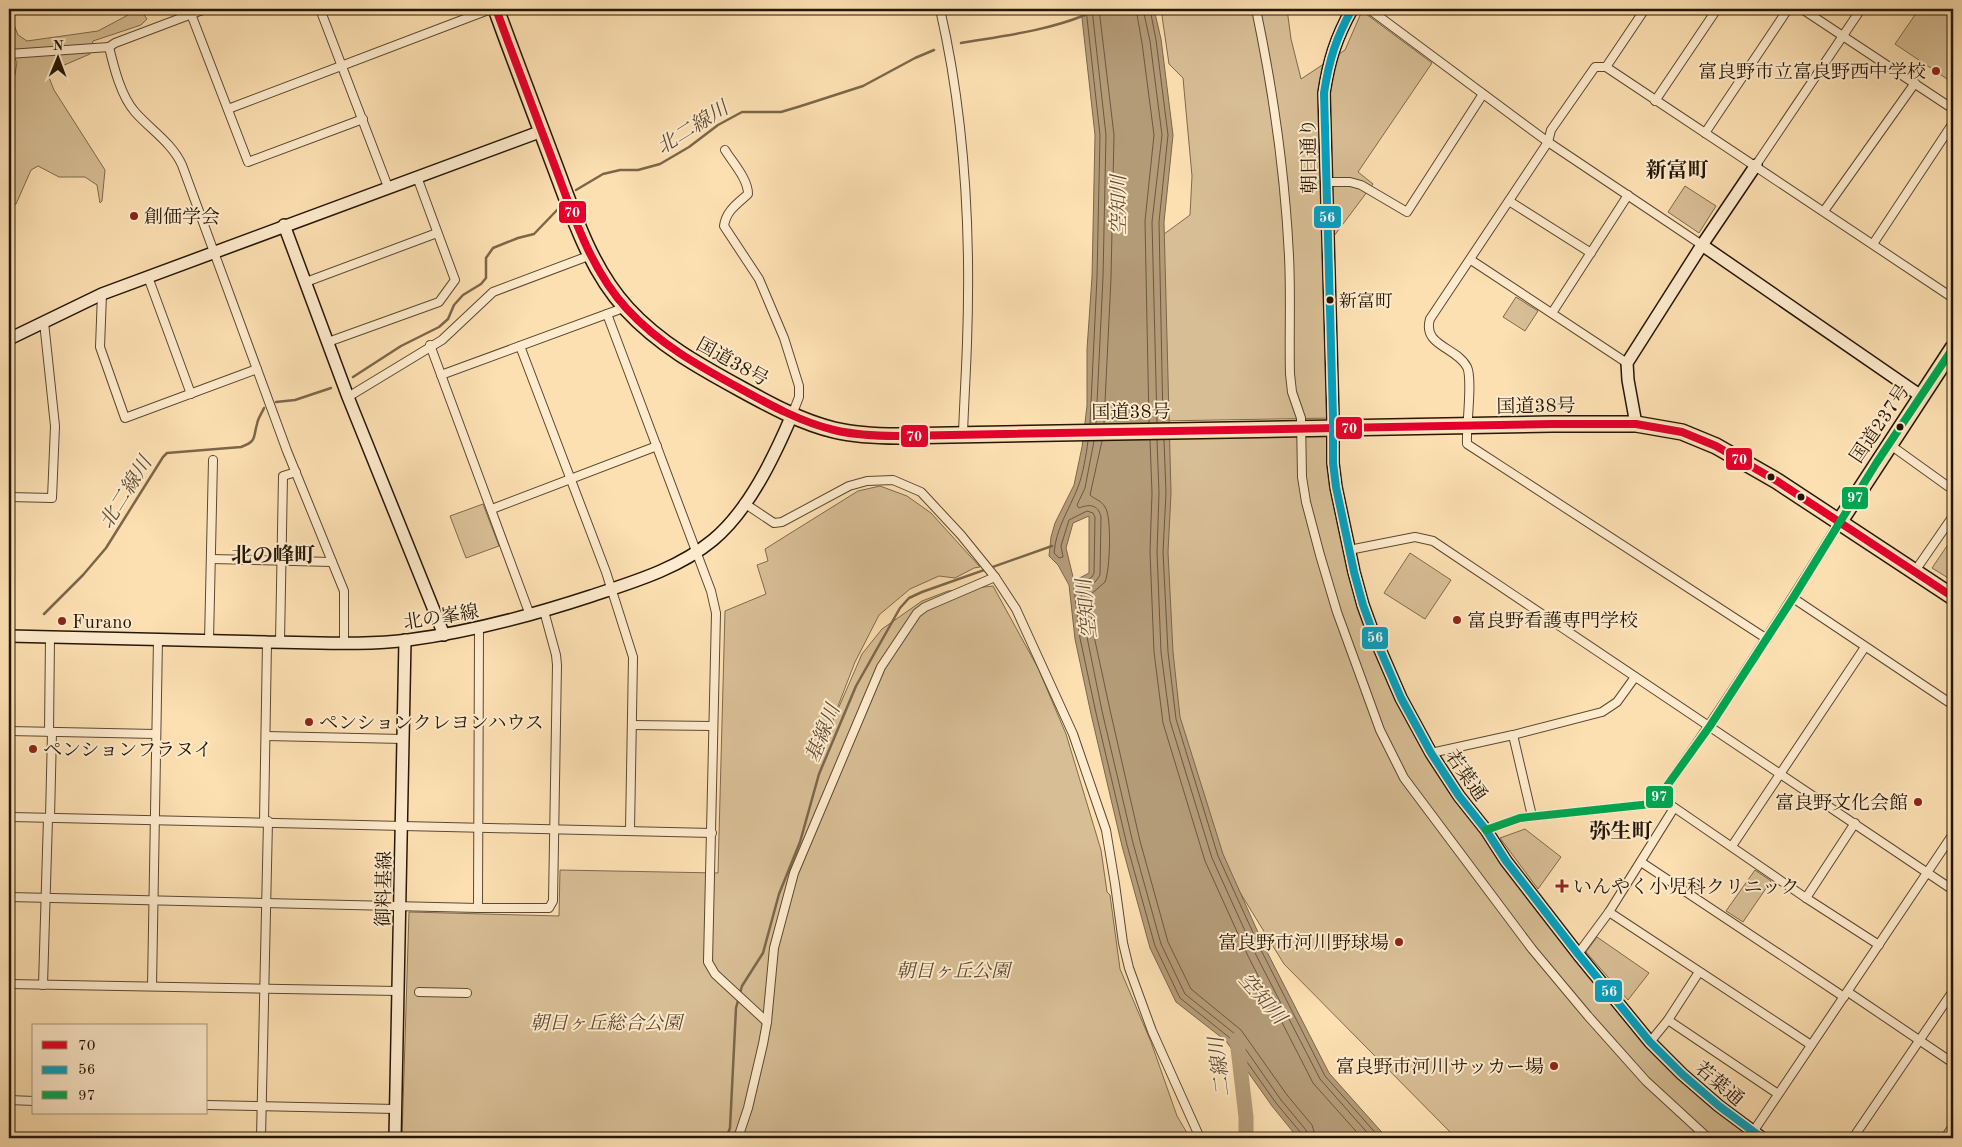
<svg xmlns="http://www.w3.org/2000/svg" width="1962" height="1147" font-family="'Old Standard TT','Noto Serif JP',serif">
<rect width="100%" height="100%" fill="#fde0b2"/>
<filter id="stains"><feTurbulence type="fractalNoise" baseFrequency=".004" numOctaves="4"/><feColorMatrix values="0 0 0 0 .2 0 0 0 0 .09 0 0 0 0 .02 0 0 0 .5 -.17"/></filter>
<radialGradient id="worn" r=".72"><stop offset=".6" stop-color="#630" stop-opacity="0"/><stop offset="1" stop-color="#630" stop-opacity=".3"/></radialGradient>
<!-- green -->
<g fill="#d8be95" stroke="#7e6a4e">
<path d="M 130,9 L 140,9 L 147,19 L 141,25 L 93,41 L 90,54 L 55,69 L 48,75 L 54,90 L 105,170 L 102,201 L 100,203 L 97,185 L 85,177 L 59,177 L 38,166 L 31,170 L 16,204 L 9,204 L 9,91 L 15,75 L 17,62 L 9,51 L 9,12 L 18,35 L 27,41 L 98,31 L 128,15 Z"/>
<path d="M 1161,9 L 1287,9 L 1291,39 L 1301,79 L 1345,50 L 1362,11 L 1432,63 L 1358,172 L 1373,184 L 1328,244 L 1333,418 L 1159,421 L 1160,237 L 1190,215 L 1192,176 L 1183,78 L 1169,64 Z"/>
<path d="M 1919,9 L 1953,9 L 1953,83 L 1895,44 Z"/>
<path d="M 1685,186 L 1716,206 L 1699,233 L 1668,212 Z"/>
<path d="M 1516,297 L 1538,311 L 1525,331 L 1503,317 Z"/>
<path d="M 1333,435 L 1333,463 L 1363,605 L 1431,753 L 1650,1042 L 1762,1138 L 1456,1138 L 1284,964 L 1217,855 L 1167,684 L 1160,437 Z"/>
<path d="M 880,486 L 907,496 L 931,513 L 980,567 L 974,568 L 955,578 L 939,576 L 910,589 L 879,615 L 855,662 L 828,732 L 862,654 L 882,629 L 922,601 L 948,591 L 993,586 L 1038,668 L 1066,734 L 1101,850 L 1107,892 L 1110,895 L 1120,969 L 1151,1042 L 1177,1116 L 1190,1138 L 402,1138 L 409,912 L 559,916 L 560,870 L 718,873 L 725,611 L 766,594 L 757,565 L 768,561 L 765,549 L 858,491 Z"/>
<path d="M 483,504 L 499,546 L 466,558 L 450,516 Z"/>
<path d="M 1953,537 L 1953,581 L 1932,568 Z"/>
<path d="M 1410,553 L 1451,580 L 1425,619 L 1384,593 Z"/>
<path d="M 1525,829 L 1561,857 L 1538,889 L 1500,838 Z"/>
<path d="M 1755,870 L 1771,881 L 1743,922 L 1726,911 Z"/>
<path d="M 1597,937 L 1649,973 L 1628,1000 L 1586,952 Z"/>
</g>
<!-- water -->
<path fill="#b49b78" stroke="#7b664a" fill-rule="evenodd" d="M 1081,9 L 1154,9 L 1161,39 L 1173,135 L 1164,222 L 1171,493 L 1168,552 L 1173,652 L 1180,717 L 1223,854 L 1265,948 L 1329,1073 L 1387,1138 L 1298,1138 L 1272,1106 L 1226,1041 L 1176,1002 L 1150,948 L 1122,846 L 1091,714 L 1075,639 L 1069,585 L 1058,565 L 1049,556 L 1051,537 L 1055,523 L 1074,485 L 1082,447 L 1087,406 L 1087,349 L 1092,277 L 1095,135 ZM 1089,516 L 1089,573 L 1074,581 L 1066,548 L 1073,523 Z"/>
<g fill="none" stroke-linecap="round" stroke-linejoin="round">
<!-- shore -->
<g stroke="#6c583f" stroke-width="1">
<path d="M 1086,9 L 1100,135 L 1097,277 L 1090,424"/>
<path d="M 1092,9 L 1106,135 L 1103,277 L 1096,424"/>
<path d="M 1099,9 L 1114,135 L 1111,278 L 1104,423"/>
<path d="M 1136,9 L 1142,43 L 1154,135 L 1145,221 L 1149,423"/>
<path d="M 1143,9 L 1150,41 L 1162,135 L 1152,222 L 1157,422"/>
<path d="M 1150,9 L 1156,40 L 1168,135 L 1159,222 L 1163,422"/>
<path d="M 1150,440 L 1152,493 L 1150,552 L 1154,652 L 1163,723 L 1205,861 L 1248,956 L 1313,1083 L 1362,1138"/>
<path d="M 1157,440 L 1159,493 L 1157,552 L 1161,652 L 1170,721 L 1212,858 L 1255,953 L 1320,1079 L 1372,1138"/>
<path d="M 1164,440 L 1166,493 L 1163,552 L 1168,652 L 1176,719 L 1218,856 L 1261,950 L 1325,1076 L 1380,1138"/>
<path d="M 1088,441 C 1086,456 1083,474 1078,487 C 1069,510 1056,528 1054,553 L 1059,558 L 1063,557 L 1061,546 L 1069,520 L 1087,511 L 1093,513 L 1095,517 L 1094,573 L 1092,577 L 1074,588 L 1080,638 L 1096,713 L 1127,845 L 1155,946 L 1180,998 L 1230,1038 L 1276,1103 L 1301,1133 L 1302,1138"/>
<path d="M 1094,441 L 1085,488 L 1077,505 L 1079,508 C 1089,504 1098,504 1101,517 L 1100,575 L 1096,581 L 1081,592 L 1087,637 L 1102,711 L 1133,843 L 1161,944 L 1185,994 L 1235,1034 L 1281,1100 L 1306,1130 L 1308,1138"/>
<path d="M 1102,441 L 1090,495 C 1094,499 1101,500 1105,507 C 1112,516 1110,571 1105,582 L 1089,596 L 1094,636 L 1110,710 L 1140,841 L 1168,942 L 1191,989 L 1241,1030 L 1287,1095 L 1312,1125 L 1316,1138"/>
</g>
<!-- stream -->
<g stroke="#7b664a" stroke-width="2.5">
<path d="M 961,43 C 1002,36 1046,31 1085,15"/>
<path d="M 576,190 L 603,174 L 620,170 L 638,170 L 660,164 L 689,147 L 718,125 L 742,112 L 781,112 L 801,106 L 863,86 L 915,58 L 934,50"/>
<path d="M 353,377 L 401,346 L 439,327 L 448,319 L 454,305 L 463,295 L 481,284 L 486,278 L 486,258 L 493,248 L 518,238 L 534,234 L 559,208"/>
<path d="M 276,402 L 295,400 L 331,388"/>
<path d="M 44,614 L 83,575 L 106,548 L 163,457 L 167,453 L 241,447 C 257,441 253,438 257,424 C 258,418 262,413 264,408"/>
<path d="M 726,1138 L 730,1128 L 736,1008 L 742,986 L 763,953 L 779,894 L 800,842 L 819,774 L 856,686 L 900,608 L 909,598 L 922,592 L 1052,546"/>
</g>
<!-- river -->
<path stroke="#b49b78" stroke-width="15" d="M 1237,1040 L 1246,1117 L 1246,1138"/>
<!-- street casing -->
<g stroke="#5b4831" stroke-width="10">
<g id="street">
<path d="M 320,9 L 388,187"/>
<path d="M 940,9 C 965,117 971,232 967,343 C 966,373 964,404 963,434"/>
<path d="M 1256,9 C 1273,90 1285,174 1289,256 C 1291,296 1289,335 1290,374 L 1292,392 L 1301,418 L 1302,477 L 1306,502 L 1320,555 L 1337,612 L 1380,730 L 1404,778 L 1532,949 L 1588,1016 L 1646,1081 L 1708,1138"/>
<path d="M 1369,9 L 1548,142 L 1702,245"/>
<path d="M 1802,9 L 1953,109"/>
<path d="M 191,14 L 248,162 L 363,119"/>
<path d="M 109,47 C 114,68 121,96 135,112 C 151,130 172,143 182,165 L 287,451 L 344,591 L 344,643"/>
<path d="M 9,54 L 109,47 L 115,43 L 205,9"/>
<path d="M 1606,67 L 1645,9"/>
<path d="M 1655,101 L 1717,9"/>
<path d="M 228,109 L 491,9"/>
<path d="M 1705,133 L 1788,9"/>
<path d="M 725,150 C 733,163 748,179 748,194 C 737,204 726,211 724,226 L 759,279 L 784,338 L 799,386 L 799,397 L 792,415"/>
<path d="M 1756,165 L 1861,9"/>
<path d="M 1326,182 L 1350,182 L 1361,185 L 1407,212 L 1483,94"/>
<path d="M 1509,201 L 1591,253"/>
<path d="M 1824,211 L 1915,83"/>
<path d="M 1873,244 L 1953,123"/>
<path d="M 1471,260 L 1627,363"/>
<path d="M 148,277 L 191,394"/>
<path d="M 306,282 L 437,233"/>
<path d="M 102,294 L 100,347 L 125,418 L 257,369"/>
<path d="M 1552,313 L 1628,195"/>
<path d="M 607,314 L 711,591 L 716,613 L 708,962 L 715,974 L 767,1022"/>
<path d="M 328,342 L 439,302 L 455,280 L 417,177"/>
<path d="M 430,345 L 530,615"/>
<path d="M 520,346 L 606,572 L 633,657 L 630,830"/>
<path d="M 441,375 L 626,307"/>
<path d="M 348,397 L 442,340 L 493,292 L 591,255"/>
<path d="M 1889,444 L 1953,490"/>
<path d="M 9,497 L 52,498 L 55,426 L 44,322"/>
<path d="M 744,503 L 774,523 L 782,522 L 849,486 L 867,481 L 893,480 L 921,492 L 961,535 L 995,577 L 1016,609 L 1073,734 L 1106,830 L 1115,884 L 1123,943 L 1129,968 L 1152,1031 L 1200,1138"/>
<path d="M 492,509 L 657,446"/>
<path d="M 1349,550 L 1415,537 L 1433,541 L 1953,890"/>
<path d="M 211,559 L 332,562"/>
<path d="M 1915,571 L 1953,516"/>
<path d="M 1793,598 L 1953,705"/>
<path d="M 1767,639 L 1467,444 C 1466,427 1473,379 1467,367 C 1457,347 1422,346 1430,319 L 1548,142 L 1551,130 L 1595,67 L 1606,67 L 1953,298"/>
<path d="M 209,641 L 213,460"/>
<path d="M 280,642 L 283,476 L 296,472"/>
<path d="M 632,725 L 713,726"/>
<path d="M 9,731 L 156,734"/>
<path d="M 49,732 L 50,637"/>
<path d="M 1513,735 L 1532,816"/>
<path d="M 266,736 L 403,739"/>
<path d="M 1431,753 L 1513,735 L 1602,712 L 1617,702 L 1635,677"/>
<path d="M 1659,797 L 1806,898 L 1879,945"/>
<path d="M 9,817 C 243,822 477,826 712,833"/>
<path d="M 50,818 L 52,732"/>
<path d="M 264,821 L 267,642"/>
<path d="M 1486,830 L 1520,818 L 1651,804 L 1659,797 C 1723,708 1782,615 1840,521"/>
<path d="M 1732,846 L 1865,647"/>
<path d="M 1641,862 L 1844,997"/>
<path d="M 9,897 L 478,908 L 549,908 L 553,901 L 557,665 L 556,655 L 544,611"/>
<path d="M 1806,898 L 1855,823"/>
<path d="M 478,908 L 479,629"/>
<path d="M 1609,912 L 1811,1045"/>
<path d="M 1578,954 L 1609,912 L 1674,808"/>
<path d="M 9,984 L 398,991"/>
<path d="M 43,985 L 48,818"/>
<path d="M 152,986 L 158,639"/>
<path d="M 419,992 L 467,993"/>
<path d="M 1848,992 L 1953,1063"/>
<path d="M 1668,1020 L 1778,1094"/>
<path d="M 1650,1042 L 1668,1020 L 1699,972"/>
<path d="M 9,1100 L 34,1101"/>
<path d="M 206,1105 L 396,1109"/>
<path d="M 1753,1132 L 1953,834"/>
<path d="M 261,1138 L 268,821"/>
<path d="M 738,1138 L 748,1108 L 763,1044 L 767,1022 L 774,948 L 794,873 L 881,667 L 917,613 L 925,607 L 995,577"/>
<path d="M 1853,1138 L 1953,991"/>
<path d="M 1945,1138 L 1953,1126"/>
</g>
</g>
<!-- secondary casing -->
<g stroke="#251606" stroke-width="14">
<g id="secondary">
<path d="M 1352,9 C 1336,38 1329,60 1324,93 L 1333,418 L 1333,463 L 1336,487 L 1354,572 L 1363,605 L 1375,638 L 1401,698 L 1431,753 L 1459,796 L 1486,830 L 1506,861 L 1578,954 L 1650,1042 L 1682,1074 L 1719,1106 L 1762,1138"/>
<path d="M 284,225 L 348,397 L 444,635"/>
<path d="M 1702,245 L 1921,396"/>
<path d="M 9,339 L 102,294 L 542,131"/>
<path d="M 1636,424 L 1628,380 L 1627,363 L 1702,245 L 1756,165"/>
<path d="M 9,636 C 95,638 181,640 267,642 C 314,642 361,646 408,640 C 471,632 530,616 591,596 C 633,582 678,569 713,540 C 749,510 774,457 792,415"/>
<path d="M 395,1138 L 405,640"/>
</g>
</g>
<!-- highway casing -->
<g stroke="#251606" stroke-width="18">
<g id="highway">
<path d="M 496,9 C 515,61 535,113 554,164 C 573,214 590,269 627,309 C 659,344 699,366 741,389 C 770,405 801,422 834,430 C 855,435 876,436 898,436 L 1552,424 L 1636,424 L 1682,432 L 1716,446 L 1777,481 L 1953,597"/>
<path d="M 1840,521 L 1953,348"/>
</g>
</g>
<!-- street -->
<use href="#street" stroke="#feebcd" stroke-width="8"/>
<!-- secondary -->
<use href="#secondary" stroke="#feebcd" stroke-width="11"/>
<!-- highway -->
<use href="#highway" stroke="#fde0b2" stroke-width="15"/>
<!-- bus-1 casing -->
<g stroke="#feebcd" stroke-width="11">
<path id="bus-1" d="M 496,9 C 515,61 535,113 554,164 C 573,214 590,269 627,309 C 659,344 699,366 741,389 C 770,405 801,422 834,430 C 855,435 876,436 898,436 L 1552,424 L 1636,424 L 1682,432 L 1716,446 L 1777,481 L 1953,597"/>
</g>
<!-- bus-2 casing -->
<g stroke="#feebcd" stroke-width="11">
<path id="bus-2" d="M 1352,9 C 1336,38 1329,60 1324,93 L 1333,418 L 1333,463 L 1336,487 L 1354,572 L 1363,605 L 1375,638 L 1401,698 L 1431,753 L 1459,796 L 1486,830 L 1506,861 L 1578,954 L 1650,1042 L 1682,1074 L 1719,1106 L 1762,1138"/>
</g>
<!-- bus-3 casing -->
<g stroke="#feebcd" stroke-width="11">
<path id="bus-3" d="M 1486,830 L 1520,818 L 1651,804 L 1659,797 L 1710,726 L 1793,598 L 1877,462 L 1953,348"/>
</g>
<!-- bus-1 -->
<use href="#bus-1" stroke="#e4002b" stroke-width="8"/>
<!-- bus-2 -->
<use href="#bus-2" stroke="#02a2c4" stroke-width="8"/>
<!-- bus-3 -->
<use href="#bus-3" stroke="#00a651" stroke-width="8"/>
</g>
<!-- markers -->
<g fill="#8f2418" stroke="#feebcd" stroke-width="2">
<circle cx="1936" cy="71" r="5"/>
<circle cx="134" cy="216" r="5"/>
<circle cx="1457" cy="620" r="5"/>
<circle cx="62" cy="621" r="5"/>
<circle cx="309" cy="722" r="5"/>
<circle cx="33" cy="749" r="5"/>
<circle cx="1918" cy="802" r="5"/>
<path d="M1559.5 878.5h5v5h5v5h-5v5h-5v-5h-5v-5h5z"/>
<circle cx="1399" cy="942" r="5"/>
<circle cx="1554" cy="1066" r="5"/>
</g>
<g fill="#251606" stroke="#feebcd" stroke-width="2">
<circle cx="1330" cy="300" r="4.5"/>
<circle cx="1900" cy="427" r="4.5"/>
<circle cx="1771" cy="477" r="4.5"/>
<circle cx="1801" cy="497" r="4.5"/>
</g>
<g text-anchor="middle" stroke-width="4" stroke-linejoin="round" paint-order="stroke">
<!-- bus labels -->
<g font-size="18" fill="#251606" stroke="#feebcd" text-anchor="start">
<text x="1339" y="307">新富町</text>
</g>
<!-- poi labels -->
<g font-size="19" fill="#251606" stroke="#feebcd" text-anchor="start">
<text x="1926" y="78" text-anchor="end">富良野市立富良野西中学校</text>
<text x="144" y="223">創価学会</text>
<text x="1467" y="627">富良野看護専門学校</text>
<text x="72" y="628">Furano</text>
<text x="319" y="729">ペンションクレヨンハウス</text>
<text x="43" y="756">ペンションフラヌイ</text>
<text x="1908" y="809" text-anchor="end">富良野文化会館</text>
<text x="1573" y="893">いんやく小児科クリニック</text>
<text x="1389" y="949" text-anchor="end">富良野市河川野球場</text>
<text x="1544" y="1073" text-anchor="end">富良野市河川サッカー場</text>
</g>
<!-- street labels -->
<g font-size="19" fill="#251606" stroke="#feebcd">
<text transform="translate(1308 156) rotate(-91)" y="7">朝日通り</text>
<text transform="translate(733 361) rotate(29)" y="7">国道38号</text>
<text transform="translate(1536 405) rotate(-1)" y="7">国道38号</text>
<text transform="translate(1131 411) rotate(-1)" y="7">国道38号</text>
<text transform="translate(1879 423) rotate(-56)" y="7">国道237号</text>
<text transform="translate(441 616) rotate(-9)" y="7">北の峯線</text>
<text transform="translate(1467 775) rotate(55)" y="7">若葉通</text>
<text transform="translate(383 889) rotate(-89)" y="7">御料基線</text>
<text transform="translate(1720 1083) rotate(40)" y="7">若葉通</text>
</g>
<!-- park labels -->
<g font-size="19" font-style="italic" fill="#5b4831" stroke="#feebcd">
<text x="953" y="977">朝日ヶ丘公園</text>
<text x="606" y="1029">朝日ヶ丘総合公園</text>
</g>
<!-- water labels -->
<g font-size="20" font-style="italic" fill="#5e4b34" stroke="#feebcd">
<text transform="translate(692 127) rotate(-32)" y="7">北二線川</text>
<text transform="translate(1118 205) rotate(-90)" y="7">空知川</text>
<text transform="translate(125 492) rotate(-58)" y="7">北二線川</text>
<text transform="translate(1086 609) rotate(-96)" y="7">空知川</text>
<text transform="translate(822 733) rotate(-68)" y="7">基線川</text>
<text transform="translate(1263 998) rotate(49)" y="7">空知川</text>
<text transform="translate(1219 1067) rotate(-97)" y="7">二線川</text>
</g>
<!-- quarter labels -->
<g font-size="21" font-weight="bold" fill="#251606" stroke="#feebcd">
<text x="1677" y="177">新富町</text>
<text x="273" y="562">北の峰町</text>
<text x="1621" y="838">弥生町</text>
</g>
</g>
<g stroke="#feebcd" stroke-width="2">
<rect x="558" y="200" width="29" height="24" rx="5" fill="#e4002b"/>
<rect x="1313" y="205" width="29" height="24" rx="5" fill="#02a2c4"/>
<rect x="1335" y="416" width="28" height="24" rx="5" fill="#e4002b"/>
<rect x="900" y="424" width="29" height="24" rx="5" fill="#e4002b"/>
<rect x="1725" y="447" width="28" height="24" rx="5" fill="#e4002b"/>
<rect x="1841" y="486" width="28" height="24" rx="5" fill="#00a651"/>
<rect x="1361" y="626" width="28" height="24" rx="5" fill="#02a2c4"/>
<rect x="1645" y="785" width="29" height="24" rx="5" fill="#00a651"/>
<rect x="1594" y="979" width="29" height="24" rx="5" fill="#02a2c4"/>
</g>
<g font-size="14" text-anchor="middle" font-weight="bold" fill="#fff">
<text x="572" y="217">70</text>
<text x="1327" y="222">56</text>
<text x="1349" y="433">70</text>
<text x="914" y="441">70</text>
<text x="1739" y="464">70</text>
<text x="1855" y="502">97</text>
<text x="1375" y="642">56</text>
<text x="1659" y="801">97</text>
<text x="1609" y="996">56</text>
</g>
<!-- margin -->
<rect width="1962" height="1147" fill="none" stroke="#fde0b2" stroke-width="30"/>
<rect x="10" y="10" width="1942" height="1127" fill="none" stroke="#251606" stroke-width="2.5"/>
<rect x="15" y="15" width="1932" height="1117" fill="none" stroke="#251606"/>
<!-- legend -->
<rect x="32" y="1024" width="175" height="90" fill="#feebcd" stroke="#a7967d"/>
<rect x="42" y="1041" width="25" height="8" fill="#e4002b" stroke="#a7967d"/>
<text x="78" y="1050" font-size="15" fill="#251606">70</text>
<rect x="42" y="1066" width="25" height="8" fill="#02a2c4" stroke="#a7967d"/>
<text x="78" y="1074" font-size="15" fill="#251606">56</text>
<rect x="42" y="1091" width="25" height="8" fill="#00a651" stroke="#a7967d"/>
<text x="78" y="1100" font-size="15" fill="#251606">97</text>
<!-- north arrow -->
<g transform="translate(58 58) rotate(1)" stroke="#feebcd" stroke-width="4" paint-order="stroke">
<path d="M0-4L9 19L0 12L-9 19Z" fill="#251606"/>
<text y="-8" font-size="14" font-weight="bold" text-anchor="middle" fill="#251606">N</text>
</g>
<rect width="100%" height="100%" filter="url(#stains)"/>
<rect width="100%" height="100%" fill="url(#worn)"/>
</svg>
